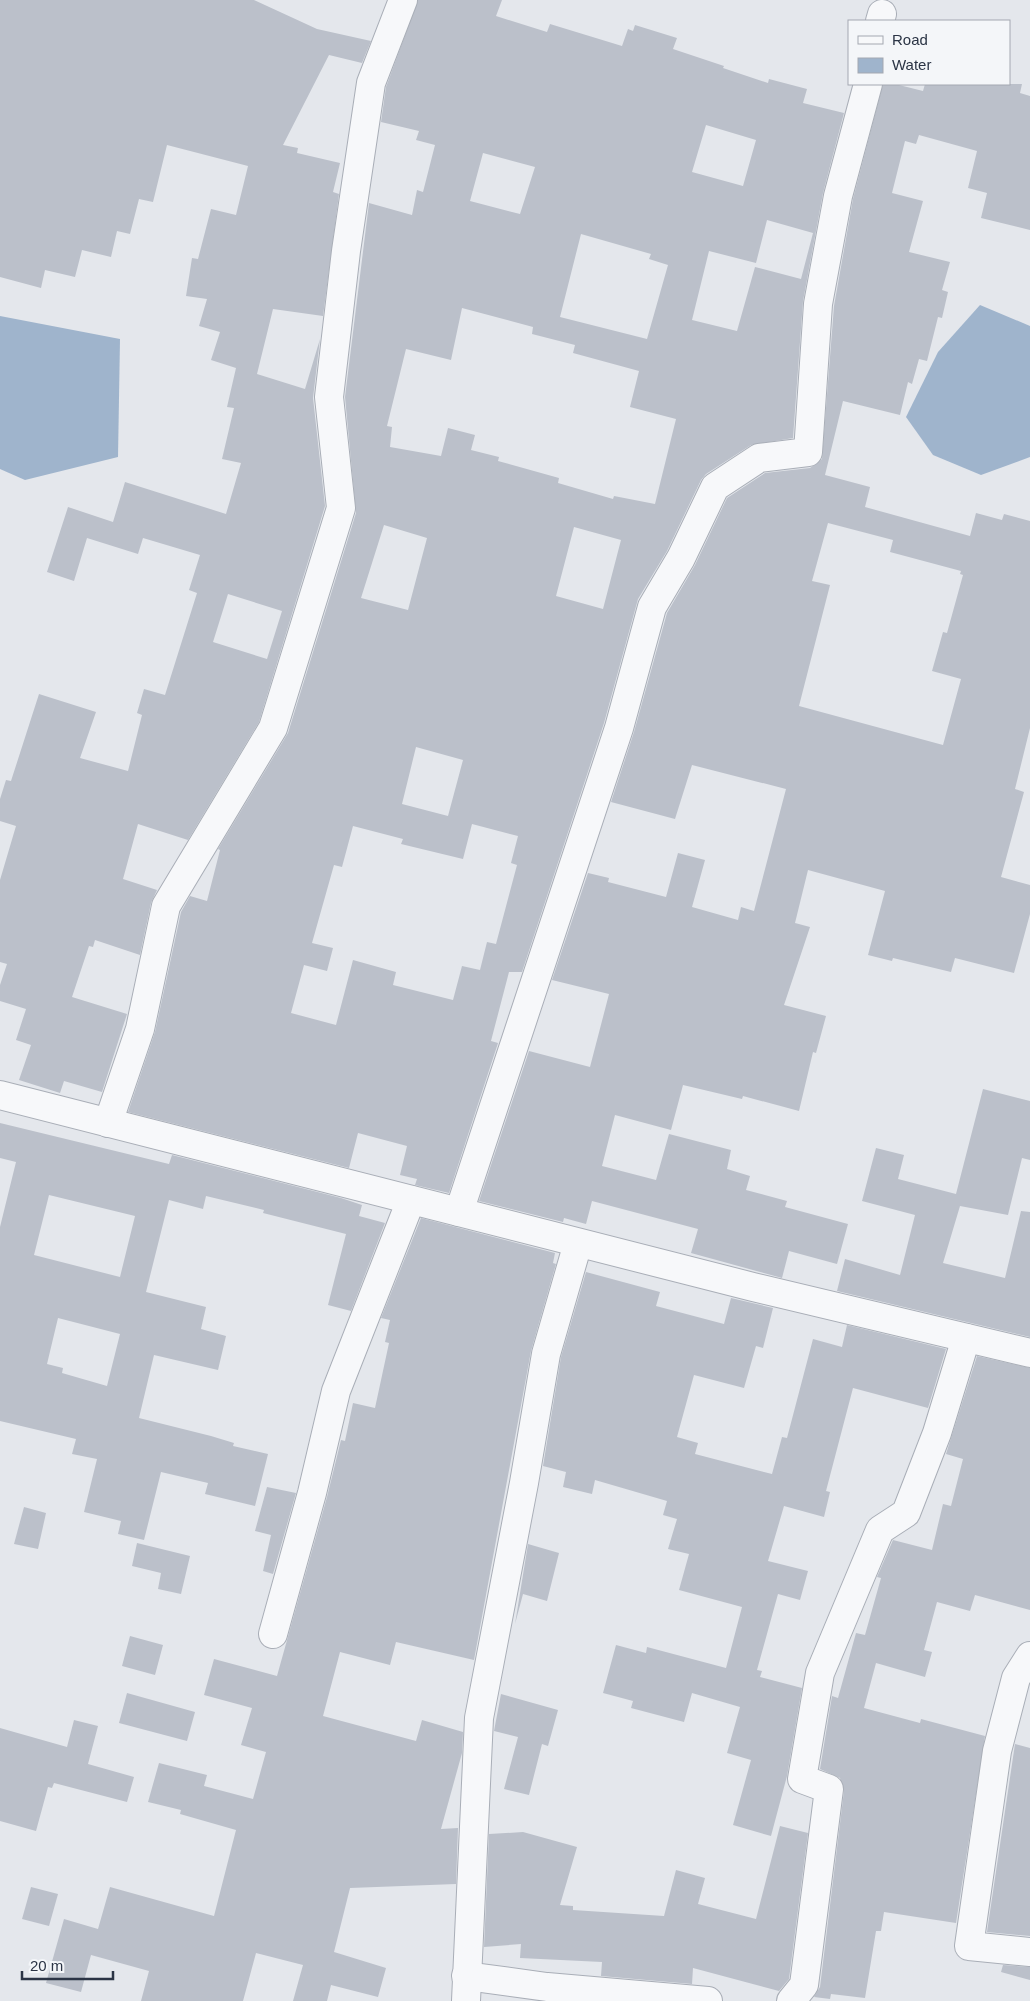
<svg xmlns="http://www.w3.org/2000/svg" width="1030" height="2001" font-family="Arial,sans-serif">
<rect width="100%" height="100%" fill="#e4e7ec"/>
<!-- water -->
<g fill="#9fb4cc">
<path d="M 980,305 L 1030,326 L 1030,457 L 981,475 L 933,455 L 906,417 L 938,352 Z"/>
<path d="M 0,316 L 120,339 L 118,457 L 25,480 L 0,469 Z"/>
</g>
<!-- building -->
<g fill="#bbc0ca" fill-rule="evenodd">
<path d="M 0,0 L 254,0 L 317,29 L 371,41 L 362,63 L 329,55 L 283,145 L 298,148 L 297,153 L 340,163 L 333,192 L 339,194 L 323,316 L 273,309 L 257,374 L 305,389 L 320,339 L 313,398 L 325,506 L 259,722 L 188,840 L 138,824 L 123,879 L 157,890 L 151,903 L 140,955 L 95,940 L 93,947 L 89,946 L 72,997 L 127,1014 L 102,1092 L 64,1081 L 60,1093 L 19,1080 L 31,1045 L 16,1040 L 26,1009 L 0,1001 L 0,985 L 7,964 L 0,962 L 0,880 L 16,826 L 0,821 L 0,799 L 6,780 L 11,781 L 39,694 L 96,712 L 80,758 L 128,771 L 142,715 L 137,713 L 144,689 L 165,695 L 197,593 L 189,590 L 200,555 L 143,538 L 138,554 L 87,538 L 74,581 L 47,572 L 68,507 L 113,522 L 125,482 L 226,514 L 241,463 L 222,459 L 234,408 L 227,407 L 236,368 L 211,360 L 220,332 L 199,326 L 207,299 L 186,296 L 192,258 L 198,259 L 211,209 L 236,215 L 248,166 L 167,145 L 153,202 L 139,199 L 130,234 L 117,231 L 111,257 L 82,250 L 75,277 L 45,270 L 41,288 L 0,277 ZM 228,594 L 282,611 L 267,659 L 213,642 Z"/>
<path d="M 418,0 L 502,0 L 496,16 L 547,32 L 550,24 L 622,46 L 628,29 L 633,31 L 635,25 L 677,38 L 673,49 L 724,66 L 723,68 L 768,83 L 769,79 L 807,89 L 803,103 L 844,113 L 823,193 L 803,301 L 793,438 L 751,445 L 706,474 L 701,480 L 667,551 L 638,599 L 604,723 L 522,972 L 509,972 L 491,1041 L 498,1043 L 449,1193 L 415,1185 L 417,1179 L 400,1175 L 407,1146 L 358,1133 L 349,1168 L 128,1112 L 155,1032 L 181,912 L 190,896 L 207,901 L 220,850 L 218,849 L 288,733 L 356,513 L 345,397 L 369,203 L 412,215 L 417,190 L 423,192 L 435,145 L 416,140 L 419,131 L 381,122 L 386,87 ZM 706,125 L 756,140 L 743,186 L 692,172 ZM 483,153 L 535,167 L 520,214 L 470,201 ZM 767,220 L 813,233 L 801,279 L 755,267 L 737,331 L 692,320 L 709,251 L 756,263 ZM 581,234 L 651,254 L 649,259 L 668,265 L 647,339 L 560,317 ZM 462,308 L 533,327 L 532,334 L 575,345 L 573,353 L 639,371 L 630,407 L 676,419 L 655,504 L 614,496 L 613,499 L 558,483 L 559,478 L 498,461 L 499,457 L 471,450 L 475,435 L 448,428 L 441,456 L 390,447 L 392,427 L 387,426 L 406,349 L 451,360 ZM 384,525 L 427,538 L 408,610 L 361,598 ZM 574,527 L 621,540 L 603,609 L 556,596 ZM 416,747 L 463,760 L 448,816 L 402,804 ZM 472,824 L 518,836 L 511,863 L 517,865 L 496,944 L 487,942 L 480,970 L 462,966 L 453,1000 L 393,985 L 396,972 L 353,960 L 336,1025 L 291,1013 L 304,965 L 327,971 L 333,948 L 312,943 L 334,865 L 342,867 L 353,826 L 403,839 L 401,844 L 463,859 Z"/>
<path d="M 883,84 L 895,84 L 923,91 L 925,84 L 1022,84 L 1020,93 L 1030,96 L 1030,230 L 981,218 L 987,193 L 968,188 L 977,151 L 919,135 L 916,144 L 905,141 L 892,193 L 923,201 L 909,252 L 950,262 L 942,290 L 948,292 L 942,318 L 938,317 L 927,361 L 919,359 L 912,384 L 908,382 L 900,415 L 843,401 L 825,475 L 870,487 L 865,507 L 970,536 L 976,513 L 1002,520 L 1004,514 L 1030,521 L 1030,728 L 1015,789 L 1024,792 L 1001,877 L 1030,885 L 1030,914 L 1014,973 L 955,958 L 951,972 L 893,958 L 892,961 L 868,955 L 885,891 L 808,870 L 795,923 L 810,927 L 784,1005 L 826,1016 L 816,1053 L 813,1052 L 799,1111 L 743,1096 L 742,1099 L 683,1085 L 671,1130 L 615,1115 L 602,1166 L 656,1180 L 669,1134 L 731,1150 L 727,1169 L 750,1176 L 746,1190 L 787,1201 L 785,1207 L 848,1224 L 837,1264 L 789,1251 L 782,1278 L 691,1253 L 698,1229 L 592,1201 L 586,1224 L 564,1218 L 563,1222 L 479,1201 L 529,1051 L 590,1067 L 609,994 L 552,980 L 588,873 L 609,878 L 608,882 L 666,897 L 678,853 L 705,860 L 692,907 L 738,920 L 741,907 L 754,911 L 786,789 L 692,765 L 675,819 L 611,802 L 634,732 L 667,613 L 695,565 L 727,498 L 765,473 L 810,468 L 822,459 L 834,306 L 853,199 ZM 828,523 L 893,540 L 890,552 L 961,571 L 960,574 L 963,575 L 947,633 L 943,632 L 932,671 L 961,679 L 943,745 L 799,706 L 830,585 L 812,581 Z"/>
<path d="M 983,1089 L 1030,1101 L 1030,1160 L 1022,1158 L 1008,1215 L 960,1206 L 943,1263 L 1005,1278 L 1021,1211 L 1030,1212 L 1030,1337 L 837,1291 L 845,1259 L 900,1275 L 915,1215 L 862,1201 L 876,1148 L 904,1155 L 898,1179 L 956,1194 Z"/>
<path d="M 0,1123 L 169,1164 L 172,1155 L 341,1198 L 362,1205 L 359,1216 L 385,1223 L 351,1311 L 328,1305 L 346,1234 L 263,1213 L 264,1210 L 206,1196 L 203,1209 L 169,1200 L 146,1292 L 206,1307 L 201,1329 L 226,1336 L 218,1370 L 154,1355 L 139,1418 L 211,1436 L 234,1443 L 233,1446 L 268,1454 L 255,1506 L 205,1494 L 208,1483 L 161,1472 L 144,1540 L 118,1534 L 121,1521 L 84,1512 L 97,1459 L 72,1454 L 76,1439 L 0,1421 L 0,1227 L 16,1162 L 0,1158 ZM 49,1195 L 135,1216 L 120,1277 L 34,1255 ZM 58,1318 L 120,1334 L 107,1386 L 62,1373 L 63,1368 L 47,1364 Z"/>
<path d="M 421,1218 L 555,1253 L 553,1263 L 556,1264 L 531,1351 L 474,1660 L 396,1642 L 390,1665 L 340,1652 L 323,1716 L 416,1741 L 422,1720 L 463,1732 L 462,1753 L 441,1829 L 458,1828 L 456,1884 L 350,1888 L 334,1952 L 386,1968 L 378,1997 L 331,1985 L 327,2001 L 293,2001 L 303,1965 L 256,1953 L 243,2001 L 141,2001 L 149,1971 L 91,1955 L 81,1992 L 46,1983 L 64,1919 L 98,1929 L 110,1887 L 214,1916 L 236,1830 L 180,1814 L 181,1810 L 148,1802 L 159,1763 L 207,1775 L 204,1786 L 253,1799 L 266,1752 L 241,1745 L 252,1708 L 204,1695 L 214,1659 L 277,1676 L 327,1497 L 341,1440 L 345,1441 L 353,1403 L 375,1408 L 389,1343 L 385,1342 L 390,1320 L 381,1318 Z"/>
<path d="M 586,1272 L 660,1292 L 656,1306 L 724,1324 L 731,1298 L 773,1308 L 763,1348 L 756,1346 L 744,1388 L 694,1375 L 677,1437 L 698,1443 L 695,1454 L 772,1474 L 782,1437 L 787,1438 L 813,1339 L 842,1347 L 847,1325 L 946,1349 L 928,1408 L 853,1388 L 826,1491 L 830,1492 L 824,1517 L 784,1506 L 768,1561 L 808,1571 L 800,1600 L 778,1594 L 757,1670 L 762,1671 L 760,1677 L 802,1688 L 787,1776 L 771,1836 L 733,1825 L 751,1760 L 727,1753 L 740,1707 L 692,1693 L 684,1722 L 631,1708 L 633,1701 L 603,1693 L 616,1645 L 646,1653 L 647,1647 L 726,1668 L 742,1607 L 679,1590 L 689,1554 L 668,1549 L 677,1519 L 663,1515 L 667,1501 L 595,1480 L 592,1494 L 563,1487 L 566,1472 L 543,1466 L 561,1357 Z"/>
<path d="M 977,1356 L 1030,1368 L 1030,1610 L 975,1595 L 970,1611 L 937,1602 L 924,1650 L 932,1652 L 925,1677 L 876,1663 L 864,1708 L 920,1723 L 921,1719 L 985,1736 L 956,1923 L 884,1912 L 881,1931 L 876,1931 L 865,1998 L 831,1994 L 830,1999 L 814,1997 L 820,1987 L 844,1791 L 840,1778 L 820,1769 L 832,1696 L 838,1698 L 856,1633 L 865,1635 L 881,1578 L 877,1577 L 893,1540 L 932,1550 L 943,1504 L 951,1506 L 963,1459 L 946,1454 Z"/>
<path d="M 267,1487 L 296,1493 L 273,1574 L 263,1571 L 271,1535 L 255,1531 Z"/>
<path d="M 24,1507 L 46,1513 L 38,1549 L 14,1544 Z"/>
<path d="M 137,1543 L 190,1556 L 181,1594 L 158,1589 L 161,1573 L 132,1566 Z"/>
<path d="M 528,1544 L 559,1553 L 547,1601 L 523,1594 L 515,1624 Z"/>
<path d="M 130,1636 L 163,1645 L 155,1675 L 122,1666 Z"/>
<path d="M 127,1693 L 195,1712 L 187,1741 L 119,1723 Z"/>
<path d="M 501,1694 L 558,1710 L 548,1746 L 542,1744 L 529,1795 L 504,1789 L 518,1737 L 494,1731 Z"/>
<path d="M 74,1720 L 98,1726 L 88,1764 L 134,1777 L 127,1802 L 54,1783 L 52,1788 L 48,1787 L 36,1831 L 0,1821 L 0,1728 L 67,1747 Z"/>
<path d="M 1015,1744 L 1030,1748 L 1030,1936 L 987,1932 Z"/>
<path d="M 780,1826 L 808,1833 L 789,1979 L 779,1991 L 693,1968 L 692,1984 L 601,1976 L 602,1962 L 520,1958 L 521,1944 L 484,1947 L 489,1834 L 523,1832 L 577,1847 L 560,1905 L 573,1906 L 573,1910 L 664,1916 L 676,1870 L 705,1878 L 698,1904 L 756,1919 Z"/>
<path d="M 31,1887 L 58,1894 L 49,1926 L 22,1919 Z"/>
<path d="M 1003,1965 L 1030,1967 L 1030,1980 L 1001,1972 Z"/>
</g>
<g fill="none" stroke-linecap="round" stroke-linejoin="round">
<!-- minor casing -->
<g stroke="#a9aeb7" stroke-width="30">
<g id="minor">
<path d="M 880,21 L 882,14"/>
<path d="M 0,1095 L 753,1287 L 1030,1353"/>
<path d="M 108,1123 L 140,1029 L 166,906 L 273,728 L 341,508 L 329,397 L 346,251 L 371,83 L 403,0"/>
<path d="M 459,1212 L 619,728 L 652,607 L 681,558 L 715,487 L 759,458 L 808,452 L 818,304 L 838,196 L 868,84"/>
<path d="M 273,1634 L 312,1493 L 336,1391 L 411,1200"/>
<path d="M 1030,1656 L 1016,1678 L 997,1751 L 969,1946 L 1030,1952"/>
<path d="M 466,1976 L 547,1987 L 708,2001"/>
<path d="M 466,2001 L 479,1718 L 524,1483 L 546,1354 L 578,1243"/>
<path d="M 791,2001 L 804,1985 L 829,1789 L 802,1779 L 820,1673 L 880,1530 L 906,1513 L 937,1433 L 966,1338"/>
</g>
</g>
<!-- minor -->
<use href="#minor" stroke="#f7f8fa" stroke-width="28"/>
</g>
<!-- legend -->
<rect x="848" y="20" width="162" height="65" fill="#f4f6f9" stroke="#a4a8b1"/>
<rect x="858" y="36" width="25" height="8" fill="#f7f8fa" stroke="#a4a8b1"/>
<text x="892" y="45" font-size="15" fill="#2b3445">Road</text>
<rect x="858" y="58" width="25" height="15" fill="#9fb4cc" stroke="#a4a8b1"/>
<text x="892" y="70" font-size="15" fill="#2b3445">Water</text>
<!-- scale -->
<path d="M22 1971v8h91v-8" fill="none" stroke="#2b3445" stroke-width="2.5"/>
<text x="30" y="1971" font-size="15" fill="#2b3445" stroke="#f4f6f9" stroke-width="4" paint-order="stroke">20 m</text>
</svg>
